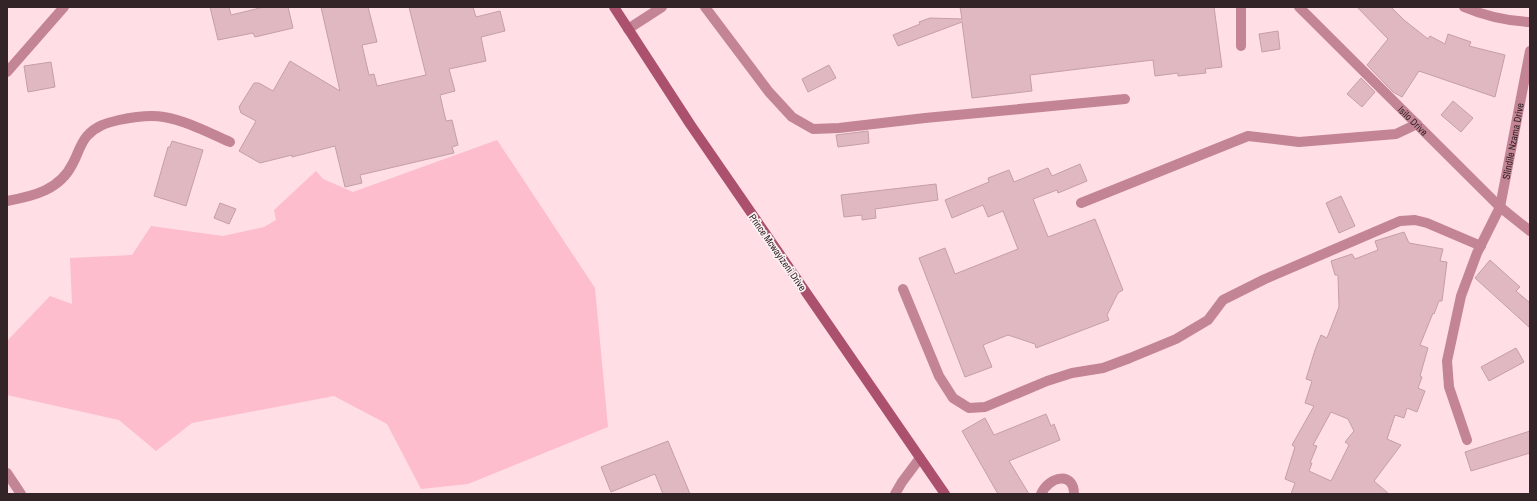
<svg xmlns="http://www.w3.org/2000/svg" width="1537" height="501" font-family="'Archivo Narrow',sans-serif">
<rect width="100%" height="100%" fill="#ffdee5"/>
<!-- green -->
<path fill="#fdbdcd" d="M 497,140 L 595,288 L 608,427 L 468,484 L 421,489 L 387,424 L 334,396 L 192,423 L 156,451 L 119,420 L 7,395 L 7,341 L 50,296 L 72,304 L 70,258 L 132,255 L 151,226 L 223,236 L 264,227 L 276,220 L 274,210 L 316,171 L 323,179 L 353,192 Z"/>
<!-- building -->
<g fill="#e0b8c1" stroke="#c59ea7" fill-rule="evenodd">
<path d="M 210,7 L 229,7 L 231,15 L 264,7 L 288,7 L 293,28 L 255,37 L 253,33 L 218,40 Z"/>
<path d="M 321,7 L 368,7 L 377,42 L 362,45 L 369,75 L 374,74 L 377,86 L 426,75 L 409,7 L 473,7 L 476,17 L 500,11 L 505,31 L 481,37 L 486,61 L 449,69 L 455,91 L 440,95 L 446,121 L 452,120 L 458,145 L 452,147 L 454,153 L 360,175 L 362,183 L 345,187 L 335,146 L 292,157 L 292,155 L 260,163 L 239,151 L 256,121 L 241,113 L 239,107 L 254,83 L 259,83 L 273,91 L 290,61 L 340,91 Z"/>
<path d="M 960,7 L 1214,7 L 1222,67 L 1205,69 L 1206,73 L 1178,76 L 1178,73 L 1155,76 L 1153,60 L 1095,67 L 1030,75 L 1032,91 L 972,98 L 962,22 L 898,46 L 893,35 L 920,24 L 919,22 L 930,18 L 962,19 Z"/>
<path d="M 1357,7 L 1391,7 L 1404,20 L 1428,39 L 1430,36 L 1445,44 L 1448,34 L 1471,42 L 1469,46 L 1505,55 L 1495,97 L 1419,71 L 1402,97 L 1393,92 L 1367,65 L 1388,39 Z"/>
<path d="M 1278,31 L 1280,49 L 1262,52 L 1259,34 Z"/>
<path d="M 51,62 L 55,87 L 28,92 L 24,66 Z"/>
<path d="M 829,65 L 836,78 L 808,92 L 802,79 Z"/>
<path d="M 1361,78 L 1375,92 L 1362,107 L 1347,94 Z"/>
<path d="M 1453,101 L 1473,118 L 1461,132 L 1441,115 Z"/>
<path d="M 868,131 L 869,143 L 838,147 L 836,135 Z"/>
<path d="M 172,141 L 203,150 L 186,206 L 154,196 L 168,147 L 170,147 Z"/>
<path d="M 1080,164 L 1087,181 L 1058,193 L 1057,190 L 1033,199 L 1048,237 L 1095,219 L 1123,290 L 1118,293 L 1107,315 L 1109,320 L 1036,348 L 1035,344 L 1008,335 L 983,345 L 992,367 L 965,377 L 919,258 L 945,248 L 955,274 L 1018,249 L 1003,211 L 988,217 L 983,205 L 952,218 L 945,200 L 989,182 L 988,178 L 1009,170 L 1014,182 L 1048,168 L 1052,176 Z"/>
<path d="M 936,184 L 938,200 L 875,209 L 876,218 L 862,220 L 862,215 L 844,217 L 841,195 Z"/>
<path d="M 1341,196 L 1355,226 L 1339,233 L 1326,203 Z"/>
<path d="M 220,203 L 236,209 L 229,224 L 214,218 Z"/>
<path d="M 1404,232 L 1409,243 L 1443,249 L 1440,261 L 1447,262 L 1442,301 L 1439,301 L 1434,314 L 1433,313 L 1420,345 L 1428,348 L 1420,376 L 1422,377 L 1418,388 L 1425,391 L 1417,412 L 1407,408 L 1404,418 L 1395,415 L 1387,439 L 1401,445 L 1374,481 L 1389,494 L 1291,494 L 1295,483 L 1285,479 L 1295,447 L 1292,445 L 1314,406 L 1305,403 L 1312,381 L 1306,379 L 1315,350 L 1321,335 L 1327,338 L 1339,307 L 1338,275 L 1335,275 L 1331,261 L 1352,254 L 1355,259 L 1378,250 L 1375,241 ZM 1331,412 L 1348,419 L 1354,431 L 1345,442 L 1349,445 L 1331,481 L 1309,471 L 1312,463 L 1310,463 L 1317,446 L 1313,445 Z"/>
<path d="M 1490,260 L 1520,287 L 1516,291 L 1530,303 L 1530,328 L 1475,278 Z"/>
<path d="M 1516,348 L 1524,362 L 1489,381 L 1481,367 Z"/>
<path d="M 1046,414 L 1051,426 L 1054,424 L 1060,440 L 1009,461 L 1029,494 L 998,494 L 962,431 L 985,418 L 994,435 Z"/>
<path d="M 1530,431 L 1530,453 L 1471,471 L 1465,452 Z"/>
<path d="M 668,441 L 690,494 L 663,494 L 655,474 L 611,492 L 601,467 Z"/>
</g>
<g fill="none" stroke-linecap="round" stroke-linejoin="round">
<!-- lane -->
<g stroke="#c38495" stroke-width="10">
<path d="M 705,7 L 769,92 L 792,117 L 813,129 L 839,128 L 925,118 L 1125,99"/>
<path d="M 628,29 L 662,7"/>
<path d="M 1241,46 L 1241,7"/>
<path d="M 7,72 L 64,7"/>
<path d="M 7,201 C 34,196 60,190 73,163 C 78,154 80,144 87,136 C 96,126 106,123 119,120 C 133,117 149,114 164,117 C 187,121 209,133 230,142"/>
<path d="M 903,289 L 939,376 L 953,398 L 969,408 L 985,407 L 1047,381 L 1072,373 L 1103,368 L 1130,358 L 1176,339 L 1208,320 L 1223,300 L 1265,279 L 1400,221 L 1415,220 L 1427,223 L 1481,246"/>
<path d="M 895,494 L 902,482 L 920,458"/>
<path d="M 1041,494 C 1049,476 1074,471 1074,494"/>
</g>
<!-- street -->
<g stroke="#c38495" stroke-width="10">
<path id="s1" d="M 1299,7 L 1500,207 L 1530,231"/>
<path d="M 1464,7 C 1485,16 1507,21 1530,22"/>
<path d="M 1081,203 L 1248,136 L 1299,142 L 1396,134 L 1417,124"/>
<path id="s2" d="M 1467,440 L 1449,387 L 1447,361 L 1461,296 L 1477,253 L 1500,207 L 1530,51"/>
<path d="M 7,473 L 21,494"/>
</g>
<!-- secondary -->
<path stroke="#ac516d" stroke-width="10" d="M 614,7 L 690,124 L 945,494"/>
</g>
<g text-anchor="middle" stroke-width="3.5" stroke-linejoin="round" paint-order="stroke">
<!-- street labels -->
<g font-size="10" fill="#332427" stroke="#fbf2f4">
<text dy="4" stroke="none"><textPath href="#s1" startOffset="161">Isilo Drive</textPath></text>
<text dy="4" stroke="none"><textPath href="#s2" startOffset="313">Slindile Nzama Drive</textPath></text>
<text transform="translate(778 252) rotate(55)" y="4">Prince Mcwayizeni Drive</text>
</g>
</g>
<!-- border -->
<rect width="1537" height="501" fill="none" stroke="#332427" stroke-width="16"/>
</svg>
